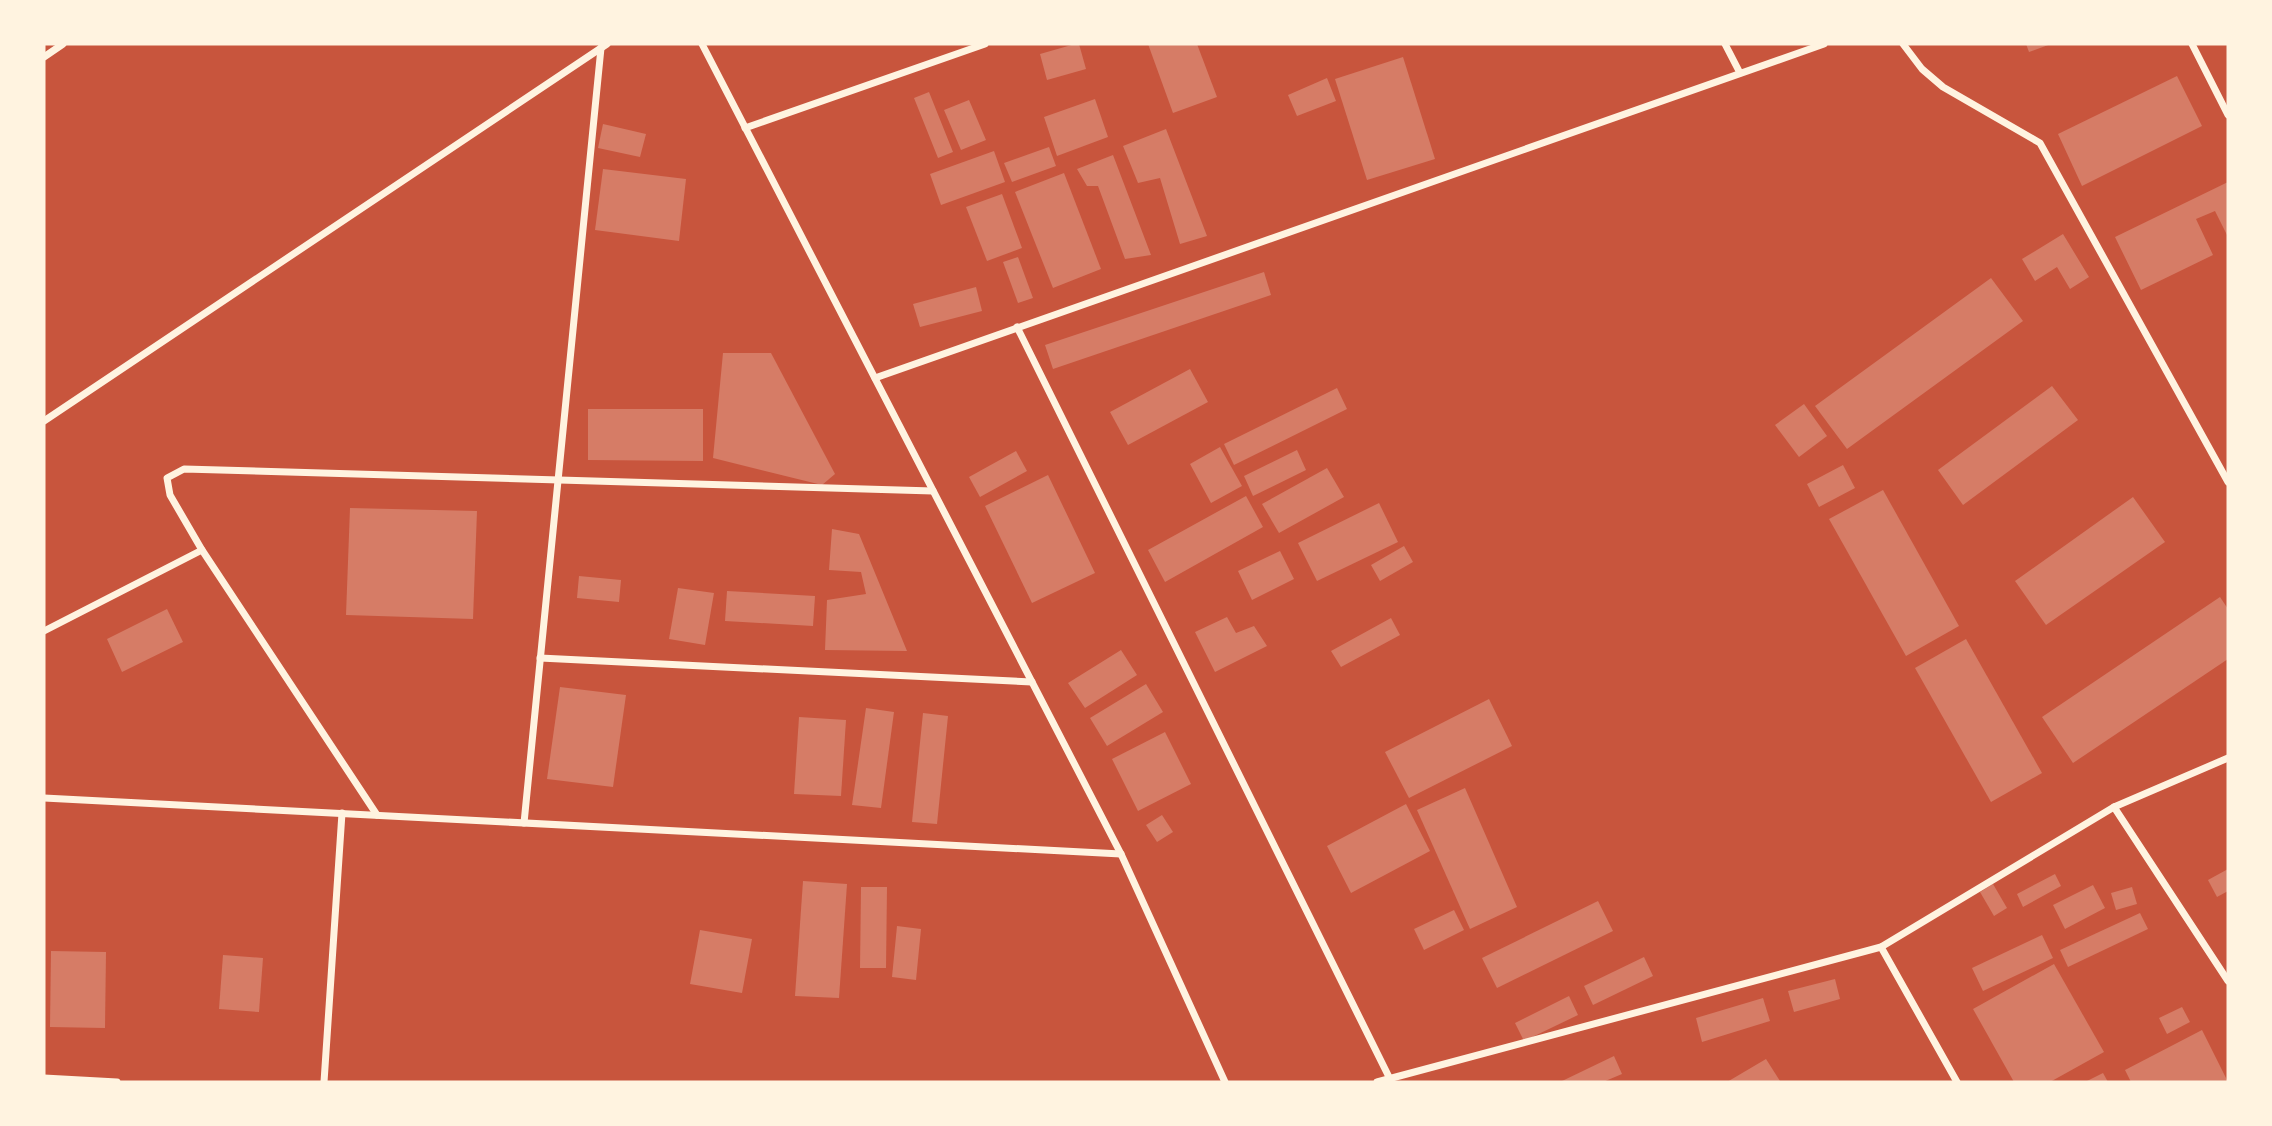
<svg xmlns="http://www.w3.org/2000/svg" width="2272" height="1126" font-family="Literata,serif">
<rect width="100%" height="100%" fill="#c8553d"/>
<!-- building -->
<g fill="#d67c66">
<path d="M 1075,44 L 1079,44 L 1086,69 L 1047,80 L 1040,54 Z"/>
<path d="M 1148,44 L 1197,44 L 1217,97 L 1173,113 Z"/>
<path d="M 2026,44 L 2051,44 L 2029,52 Z"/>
<path d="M 1403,57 L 1435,159 L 1367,180 L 1335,79 Z"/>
<path d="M 2177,76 L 2202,126 L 2082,186 L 2058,134 Z"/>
<path d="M 1327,78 L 1336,101 L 1297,116 L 1288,95 Z"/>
<path d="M 929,92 L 953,152 L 938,158 L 914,98 Z"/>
<path d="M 1095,99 L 1108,137 L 1057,156 L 1044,117 Z"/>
<path d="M 969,100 L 986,140 L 961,150 L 944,110 Z"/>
<path d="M 603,124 L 646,134 L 640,157 L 598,148 Z"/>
<path d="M 1166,129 L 1207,236 L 1180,244 L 1160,178 L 1138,183 L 1123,146 Z"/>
<path d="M 1049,147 L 1056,166 L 1012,182 L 1004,163 Z"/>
<path d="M 994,151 L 1005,182 L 941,205 L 930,174 Z"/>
<path d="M 1113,155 L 1151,255 L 1125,259 L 1098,186 L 1087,186 L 1077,169 Z"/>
<path d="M 603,169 L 686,179 L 679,241 L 595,230 Z"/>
<path d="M 1064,173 L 1101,269 L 1053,288 L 1015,192 Z"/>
<path d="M 2228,182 L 2228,237 L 2215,211 L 2196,219 L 2213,255 L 2141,290 L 2115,237 Z"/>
<path d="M 1002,194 L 1022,248 L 987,261 L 966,207 Z"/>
<path d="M 2063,234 L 2089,277 L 2070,289 L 2057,267 L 2035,281 L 2022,259 Z"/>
<path d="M 1018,257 L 1033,298 L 1018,303 L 1003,262 Z"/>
<path d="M 1264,272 L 1271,295 L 1053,369 L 1045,345 Z"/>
<path d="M 1991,278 L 2023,321 L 1847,449 L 1815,406 Z"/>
<path d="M 976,287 L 982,311 L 920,327 L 913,304 Z"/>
<path d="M 723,353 L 771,353 L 835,474 L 822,485 L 713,458 Z"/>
<path d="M 1190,369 L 1208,402 L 1128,445 L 1110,412 Z"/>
<path d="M 2052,386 L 2078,420 L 1963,505 L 1938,470 Z"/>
<path d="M 1337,388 L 1347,409 L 1234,465 L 1224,444 Z"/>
<path d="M 1804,404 L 1827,436 L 1799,457 L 1775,425 Z"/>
<path d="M 588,409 L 703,409 L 703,461 L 588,460 Z"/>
<path d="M 1220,447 L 1242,486 L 1211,503 L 1190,464 Z"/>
<path d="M 1297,450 L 1306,470 L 1253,496 L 1244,476 Z"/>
<path d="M 1016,451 L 1027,471 L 980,497 L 969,477 Z"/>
<path d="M 1843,465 L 1855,488 L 1819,507 L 1807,484 Z"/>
<path d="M 1327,468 L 1344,497 L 1279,533 L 1262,504 Z"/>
<path d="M 1048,475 L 1095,573 L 1032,603 L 985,506 Z"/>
<path d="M 1883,490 L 1959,626 L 1906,656 L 1829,519 Z"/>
<path d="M 1246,496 L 1263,527 L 1165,582 L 1148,550 Z"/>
<path d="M 2133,497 L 2165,542 L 2046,625 L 2015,581 Z"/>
<path d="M 1379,503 L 1398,542 L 1317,581 L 1298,543 Z"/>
<path d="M 350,508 L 477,511 L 473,619 L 346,615 Z"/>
<path d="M 832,529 L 859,534 L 907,651 L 825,650 L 827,600 L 866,594 L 861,572 L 829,570 Z"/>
<path d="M 1404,546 L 1413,562 L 1380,581 L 1371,565 Z"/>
<path d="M 1280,551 L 1294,579 L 1252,600 L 1238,571 Z"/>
<path d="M 579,576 L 621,580 L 619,602 L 577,598 Z"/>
<path d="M 678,588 L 714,593 L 705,645 L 669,639 Z"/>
<path d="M 727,591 L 815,596 L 813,626 L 725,621 Z"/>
<path d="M 2220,597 L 2228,609 L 2228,659 L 2073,763 L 2042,717 Z"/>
<path d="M 167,609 L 183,642 L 122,672 L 107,639 Z"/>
<path d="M 1227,617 L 1236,633 L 1254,626 L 1267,646 L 1215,672 L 1195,632 Z"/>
<path d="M 1391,618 L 1400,635 L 1341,667 L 1331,651 Z"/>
<path d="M 1966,639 L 2042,773 L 1991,802 L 1915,668 Z"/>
<path d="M 1121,650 L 1137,675 L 1085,708 L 1068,683 Z"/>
<path d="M 1146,684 L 1163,712 L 1107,746 L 1090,718 Z"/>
<path d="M 560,687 L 626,695 L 613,787 L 547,779 Z"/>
<path d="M 1489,699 L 1512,746 L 1409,798 L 1385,752 Z"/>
<path d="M 866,708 L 894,712 L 881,808 L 852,805 Z"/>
<path d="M 923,713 L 948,716 L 937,824 L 912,822 Z"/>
<path d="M 799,717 L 846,720 L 841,796 L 794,794 Z"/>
<path d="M 1165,732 L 1191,784 L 1138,811 L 1112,759 Z"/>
<path d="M 1465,788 L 1517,907 L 1470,929 L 1417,810 Z"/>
<path d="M 1406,804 L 1430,851 L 1351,893 L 1327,846 Z"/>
<path d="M 1162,815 L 1173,832 L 1157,842 L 1146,825 Z"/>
<path d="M 2228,869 L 2228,891 L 2217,897 L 2208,880 Z"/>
<path d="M 2055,874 L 2061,886 L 2023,907 L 2017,894 Z"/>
<path d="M 803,881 L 847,884 L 839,998 L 795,996 Z"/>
<path d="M 1993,884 L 2007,908 L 1994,916 L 1980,892 Z"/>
<path d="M 2093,885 L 2105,908 L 2065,929 L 2053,905 Z"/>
<path d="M 861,887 L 887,887 L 886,968 L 860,968 Z"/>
<path d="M 2132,887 L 2137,904 L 2116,910 L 2111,893 Z"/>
<path d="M 1598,901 L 1613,931 L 1497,988 L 1482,958 Z"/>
<path d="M 1454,910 L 1464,930 L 1424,950 L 1414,929 Z"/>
<path d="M 2140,913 L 2148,929 L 2068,967 L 2060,950 Z"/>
<path d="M 897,926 L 921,929 L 916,980 L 892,977 Z"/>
<path d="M 700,930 L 752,939 L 742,993 L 690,984 Z"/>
<path d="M 2042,935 L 2053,958 L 1983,991 L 1972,968 Z"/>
<path d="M 51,951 L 106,952 L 105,1028 L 50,1027 Z"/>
<path d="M 223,955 L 263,958 L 259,1012 L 219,1009 Z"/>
<path d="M 1644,957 L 1653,976 L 1593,1005 L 1584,986 Z"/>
<path d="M 2054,964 L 2104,1052 L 2050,1082 L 2014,1082 L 1973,1009 Z"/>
<path d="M 1835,979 L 1840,999 L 1794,1012 L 1788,991 Z"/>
<path d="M 1569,996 L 1578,1015 L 1524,1041 L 1515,1023 Z"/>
<path d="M 1763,998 L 1770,1021 L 1702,1042 L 1696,1018 Z"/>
<path d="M 2182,1007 L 2190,1022 L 2167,1034 L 2159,1018 Z"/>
<path d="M 2202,1030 L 2228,1082 L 2131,1082 L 2125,1070 Z"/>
<path d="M 1614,1056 L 1622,1074 L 1603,1082 L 1560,1082 Z"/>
<path d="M 1766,1059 L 1780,1081 L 1727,1082 Z"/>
<path d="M 2103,1073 L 2108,1082 L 2085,1082 Z"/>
</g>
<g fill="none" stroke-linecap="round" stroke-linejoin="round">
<!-- minor -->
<g stroke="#fff3e0" stroke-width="7">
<path d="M 702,44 L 1121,854 L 1225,1082"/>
<path d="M 1725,44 L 1740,73"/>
<path d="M 1903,44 L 1922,69 L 1943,87 L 2040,143 L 2228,482"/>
<path d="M 2192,44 L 2228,115"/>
<path d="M 44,57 L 63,44"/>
<path d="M 745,128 L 985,44"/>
<path d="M 1017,327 L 1390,1079"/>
<path d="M 875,378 L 1824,44"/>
<path d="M 44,421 L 607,44"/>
<path d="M 44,631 L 202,550"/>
<path d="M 540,658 L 1032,682"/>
<path d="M 44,798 L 1121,854"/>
<path d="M 2114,807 L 2228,981"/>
<path d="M 377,815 L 202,550 L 170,495 L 167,478 L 184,469 L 933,491"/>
<path d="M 524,823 L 601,48"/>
<path d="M 1881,947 L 1957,1082"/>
<path d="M 44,1078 L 117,1082"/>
<path d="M 324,1082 L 342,813"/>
<path d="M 1377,1082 L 1881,947 L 2114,807 L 2228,758"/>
</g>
</g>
<!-- border -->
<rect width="2272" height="1126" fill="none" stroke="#fff3e0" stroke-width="91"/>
</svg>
